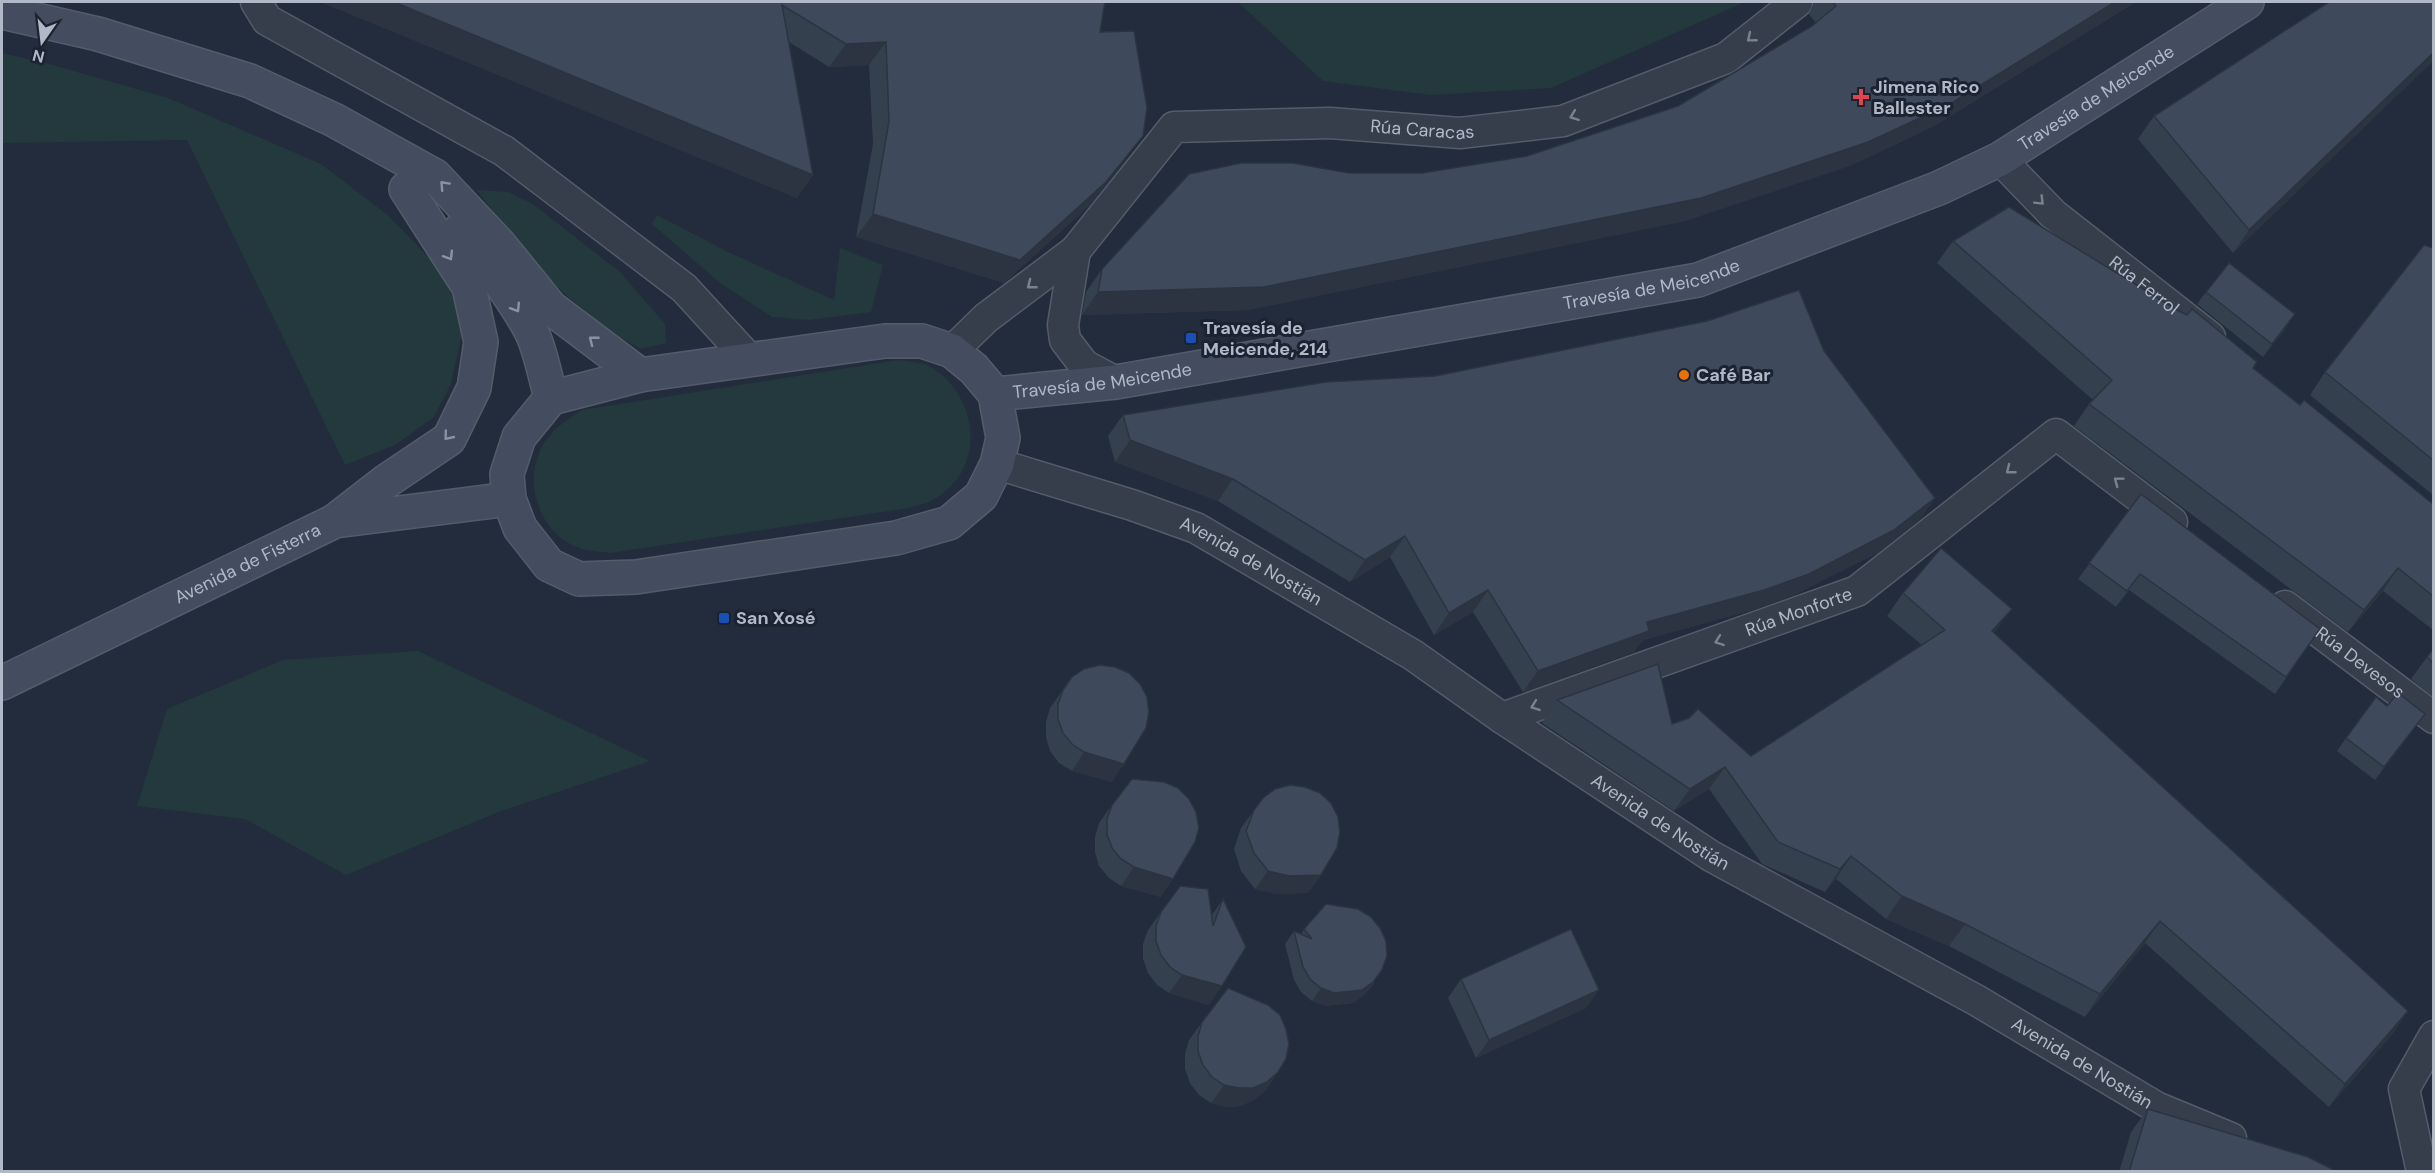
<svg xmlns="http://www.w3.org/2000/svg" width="2435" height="1173" font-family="'DM Sans',sans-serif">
<rect width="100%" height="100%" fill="#222c3c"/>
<!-- green -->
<g fill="#24393d">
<path d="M 1238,2 L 1745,2 L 1551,88 L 1430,95 L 1323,81 Z"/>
<path d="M 2,53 L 49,64 L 168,98 L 321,164 L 389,216 L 431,260 L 454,298 L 462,334 L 451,384 L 434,417 L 395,445 L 345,465 L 187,140 L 2,143 Z"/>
<path d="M 477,190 L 508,192 L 534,205 L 620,272 L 665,324 L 666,343 L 641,349 L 612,333 L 566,295 L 525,254 Z"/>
<path d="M 657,215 L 728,252 L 834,300 L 840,248 L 883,265 L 871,312 L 809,320 L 772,317 L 720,283 L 652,224 Z"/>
<path d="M 898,360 C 907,361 921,362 929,366 C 981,396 987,472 931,501 C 925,504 916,505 909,508 L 610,553 C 596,551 582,551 570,544 C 534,524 522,472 547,439 C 557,426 568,419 582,410 Z"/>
<path d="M 418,651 L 650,761 L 501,811 L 346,875 L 245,819 L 137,806 L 167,709 L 283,660 Z"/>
</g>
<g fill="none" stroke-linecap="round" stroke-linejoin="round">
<!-- minor casing -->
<g stroke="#545c6a" stroke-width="33">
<g id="minor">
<path d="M 256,2 L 267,20 L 504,151 L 684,288 L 750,360"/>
<path id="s1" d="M 2000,159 L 2053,214 L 2210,337"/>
<path d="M 1075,251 L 1063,325 L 1065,340 L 1084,365 L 1116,382"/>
<path id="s2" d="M 952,351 L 986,318 L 1075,251 L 1174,127 L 1330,123 L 1460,133 L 1563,121 L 1726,58 L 1797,2"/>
<path id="s3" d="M 997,464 L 1132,505 L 1196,528 L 1413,655 L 1502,718 L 1711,856 L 1976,1000 L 2156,1107 L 2231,1138"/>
<path id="s4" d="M 2285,606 L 2434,718"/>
<path id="s5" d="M 1502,718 L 1857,591 L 2056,434 L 2172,522"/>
<path d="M 2422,1172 L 2404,1089 L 2434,1036"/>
</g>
</g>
<!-- secondary casing -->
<g stroke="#545c6a" stroke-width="36">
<g id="secondary">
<path d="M 2,12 L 98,34 L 250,81 L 334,120 L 435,176 L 499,244 L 551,308 L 640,375"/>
<path d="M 459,231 C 477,246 527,318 535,340 C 542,359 546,379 551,398"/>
<path d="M 885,341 L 922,341 L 952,351 L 974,369 L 995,394 L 1003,438 L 997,464 L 981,496 L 949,523 L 896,538 L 636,577 L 579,579 L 549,565 L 520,528 L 509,499 L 507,474 L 519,437 L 551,398 L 640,375 Z"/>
<path id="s6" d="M 995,394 L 1116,382 L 1698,280 L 1939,188 L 2000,159 L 2247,2"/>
<path d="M 336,520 L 385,482 L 449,439 L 474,388 L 481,342 L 469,287 L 406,189"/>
<path id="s7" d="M 2,683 L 335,521 L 509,499"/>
</g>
</g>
<!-- minor -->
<use href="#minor" stroke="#363e4c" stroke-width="30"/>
<!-- secondary -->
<use href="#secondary" stroke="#444d5f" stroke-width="33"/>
</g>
<!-- wall -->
<g fill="#35404e">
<path d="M 321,2 L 1105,2 L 1100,32 L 1126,159 L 1090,205 L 1004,283 L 856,237 L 873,144 L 869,65 L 829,67 L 789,42 L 813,175 L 797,198 Z"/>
<path d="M 1814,2 L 2136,2 L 1934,126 L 1852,165 L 1685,221 L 1248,310 L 1082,315 L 1086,292 L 1102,269 L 1349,173 L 1422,173 L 1527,156 L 1678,106 L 1812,26 L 1816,23 L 1809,14 Z"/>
<path d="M 2433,2 L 2433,61 L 2233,253 L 2138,139 L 2154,116 Z"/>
<path d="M 1953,241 L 2254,368 L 2300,405 L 2433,504 L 2433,630 L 2383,591 L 2348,632 L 2074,426 L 2089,404 L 2093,400 L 1937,263 Z"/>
<path d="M 2433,248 L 2433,495 L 2310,395 L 2325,372 Z"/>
<path d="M 2206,292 L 2287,327 L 2263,357 L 2197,304 Z"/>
<path d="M 1824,351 L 1935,498 L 1920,519 L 1879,552 L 1794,595 L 1749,611 L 1643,640 L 1634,652 L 1523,692 L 1473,612 L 1434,635 L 1390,557 L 1350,582 L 1218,501 L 1115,462 L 1108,436 L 1123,415 L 1435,376 Z"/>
<path d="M 2141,494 L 2320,629 L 2275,694 L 2129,590 L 2116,607 L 2078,579 Z"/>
<path d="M 1903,593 L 2408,1011 L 2393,1033 L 2329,1107 L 2145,943 L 2085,1017 L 1949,946 L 1886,919 L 1836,879 L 1825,892 L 1762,864 L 1709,789 L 1674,811 L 1542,723 L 1557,700 L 1672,724 L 1751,756 L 1922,645 L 1887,616 Z"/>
<path d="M 2433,649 L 2433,697 L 2411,679 Z"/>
<path d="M 1072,677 L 1112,782 L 1072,771 L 1059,763 L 1050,751 L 1046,737 L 1046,722 L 1050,708 Z"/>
<path d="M 2416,726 L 2375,780 L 2337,751 L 2346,738 Z"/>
<path d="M 1263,798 L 1321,875 L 1308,893 L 1277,894 L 1255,889 L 1241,871 L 1234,849 L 1241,828 Z"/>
<path d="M 1112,805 L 1161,897 L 1121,886 L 1109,878 L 1099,866 L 1095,852 L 1095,837 L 1099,823 Z"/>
<path d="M 1223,899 L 1209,1005 L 1169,993 L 1157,985 L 1148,973 L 1143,959 L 1143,944 L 1148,930 L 1161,912 L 1212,915 Z"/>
<path d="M 1304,929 L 1374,983 L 1365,994 L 1353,1003 L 1325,1006 L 1312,1001 L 1301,992 L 1294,980 L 1285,944 L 1294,931 L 1301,934 Z"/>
<path d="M 1461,979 L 1586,1008 L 1476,1058 L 1448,998 Z"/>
<path d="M 1202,1022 L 1278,1072 L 1265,1091 L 1254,1100 L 1240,1106 L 1226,1107 L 1211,1103 L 1199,1095 L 1190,1083 L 1185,1069 L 1185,1054 L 1189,1040 Z"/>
<path d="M 2148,1109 L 2338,1172 L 2119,1172 L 2131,1132 Z"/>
</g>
<!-- shaded-wall -->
<g fill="#2b3440">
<path d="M 321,2 L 394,2 L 813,175 L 797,198 Z"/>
<path d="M 2115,2 L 2136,2 L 1934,126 L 1852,165 L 1685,221 L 1248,310 L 1082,315 L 1098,292 Z"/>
<path d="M 886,42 L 869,65 L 829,67 L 846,44 Z"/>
<path d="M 2433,53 L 2433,61 L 2233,253 L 2249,230 Z"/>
<path d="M 1143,136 L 1126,159 L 1090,205 L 1004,283 L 856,237 L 873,214 Z"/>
<path d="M 2295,314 L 2287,327 L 2263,357 L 2272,344 Z"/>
<path d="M 1130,440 L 1233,479 L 1218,501 L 1115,462 Z"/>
<path d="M 1935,498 L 1920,519 L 1879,552 L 1794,595 L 1749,611 L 1643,640 L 1634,652 L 1523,692 L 1538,671 L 1647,622 Z"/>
<path d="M 1405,536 L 1390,557 L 1350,582 L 1365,560 Z"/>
<path d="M 2398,568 L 2383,591 L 2348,632 L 2364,610 Z"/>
<path d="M 1488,590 L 1473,612 L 1434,635 L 1449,613 Z"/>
<path d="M 2012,609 L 1996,631 L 1977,654 L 1992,631 Z"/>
<path d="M 2425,714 L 2416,726 L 2375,780 L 2384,767 Z"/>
<path d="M 1084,752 L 1124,764 L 1112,782 L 1072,771 Z"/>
<path d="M 1725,767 L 1709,789 L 1674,811 L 1690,789 Z"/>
<path d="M 1851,856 L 1836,879 L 1825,892 L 1840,869 Z"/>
<path d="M 1134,867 L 1173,879 L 1161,897 L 1121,886 Z"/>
<path d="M 1268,871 L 1321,875 L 1308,893 L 1277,894 L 1255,889 Z"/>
<path d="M 1902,896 L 1965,924 L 1949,946 L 1886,919 Z"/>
<path d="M 2160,921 L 2145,943 L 2085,1017 L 2100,994 Z"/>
<path d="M 1382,970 L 1365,994 L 1353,1003 L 1325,1006 L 1312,1001 L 1321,988 Z"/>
<path d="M 1182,975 L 1222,986 L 1209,1005 L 1169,993 Z"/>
<path d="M 1599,990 L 1586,1008 L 1476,1058 L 1489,1040 Z"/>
<path d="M 2408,1011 L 2393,1033 L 2329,1107 L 2345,1084 Z"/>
<path d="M 1278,1072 L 1265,1091 L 1254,1100 L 1240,1106 L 1226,1107 L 1211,1103 L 1224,1085 Z"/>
</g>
<!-- building -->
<g fill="#3e4a5b" stroke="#2b3440" stroke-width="1.5">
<path d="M 394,2 L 1105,2 L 1100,32 L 1134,31 L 1147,108 L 1143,136 L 1106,182 L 1020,260 L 873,214 L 889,121 L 886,42 L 846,44 L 782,5 L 813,175 Z"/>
<path d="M 1833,2 L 2115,2 L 1950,104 L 1868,142 L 1701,198 L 1264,287 L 1098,292 L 1102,269 L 1189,174 L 1241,163 L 1293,163 L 1349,173 L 1422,173 L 1527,156 L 1678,106 L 1812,26 L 1836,6 Z"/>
<path d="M 2329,2 L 2433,2 L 2433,53 L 2249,230 L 2154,116 Z"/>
<path d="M 2009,207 L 2179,311 L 2187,315 L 2192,309 L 2257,362 L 2253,368 L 2300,405 L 2304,400 L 2433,504 L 2433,596 L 2398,568 L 2364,610 L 2089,404 L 2112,380 L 1953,241 Z"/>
<path d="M 2424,245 L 2433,248 L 2433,460 L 2325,372 Z"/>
<path d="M 2229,263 L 2295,314 L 2272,344 L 2206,292 Z"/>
<path d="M 1799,290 L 1824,351 L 1935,498 L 1894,530 L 1809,574 L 1764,590 L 1647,622 L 1649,631 L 1538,671 L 1488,590 L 1449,613 L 1405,536 L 1365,560 L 1233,479 L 1130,440 L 1123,415 L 1326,382 L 1435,376 L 1707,321 Z"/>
<path d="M 2141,494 L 2320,629 L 2286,677 L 2140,574 L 2127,591 L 2089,563 Z"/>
<path d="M 1941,548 L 2012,609 L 1992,631 L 2408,1011 L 2345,1084 L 2160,921 L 2100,994 L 1965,924 L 1902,896 L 1851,856 L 1840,869 L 1778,842 L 1725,767 L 1690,789 L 1557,700 L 1658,664 L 1672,724 L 1689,718 L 1698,709 L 1751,756 L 1945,630 L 1903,593 Z"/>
<path d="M 2433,649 L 2433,663 L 2427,657 Z"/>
<path d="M 1100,665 L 1115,667 L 1129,673 L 1140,684 L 1147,697 L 1149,712 L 1146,728 L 1124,764 L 1084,752 L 1072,744 L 1063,733 L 1058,719 L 1058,704 L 1063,690 L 1072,677 L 1084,669 Z"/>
<path d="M 2398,693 L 2425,714 L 2384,767 L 2346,738 L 2376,697 L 2387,706 Z"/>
<path d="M 1132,779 L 1164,782 L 1178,788 L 1189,799 L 1196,812 L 1199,828 L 1195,842 L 1173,879 L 1134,867 L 1121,859 L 1112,848 L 1107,834 L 1107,819 L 1112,805 Z"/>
<path d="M 1290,785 L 1305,787 L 1320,793 L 1331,803 L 1338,817 L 1340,832 L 1337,848 L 1321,875 L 1290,876 L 1268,871 L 1254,853 L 1246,831 L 1254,810 L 1263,798 L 1275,789 Z"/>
<path d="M 1180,886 L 1208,889 L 1213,926 L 1223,899 L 1246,947 L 1222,986 L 1182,975 L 1170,967 L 1161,955 L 1156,941 L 1156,926 L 1161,912 Z"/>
<path d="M 1326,904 L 1358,909 L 1371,917 L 1380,928 L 1386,941 L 1387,956 L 1382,970 L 1373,982 L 1362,990 L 1334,993 L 1321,988 L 1310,979 L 1303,967 L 1294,931 L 1312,939 L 1304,929 Z"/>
<path d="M 1571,929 L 1599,990 L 1489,1040 L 1461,979 Z"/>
<path d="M 1228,988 L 1268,1005 L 1280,1015 L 1286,1029 L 1289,1044 L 1286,1059 L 1278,1072 L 1267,1082 L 1253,1088 L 1239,1088 L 1224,1085 L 1212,1077 L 1203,1065 L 1198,1051 L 1198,1036 L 1202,1022 Z"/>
<path d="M 2148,1109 L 2308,1157 L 2338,1172 L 2129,1172 Z"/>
</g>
<!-- one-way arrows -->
<defs><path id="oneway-chevron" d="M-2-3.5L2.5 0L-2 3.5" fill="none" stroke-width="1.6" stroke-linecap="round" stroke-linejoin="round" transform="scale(1.5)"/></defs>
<g stroke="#7a8290">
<use href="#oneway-chevron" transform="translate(1751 38) rotate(141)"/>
<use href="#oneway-chevron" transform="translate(1574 116) rotate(159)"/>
<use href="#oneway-chevron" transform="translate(2040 201) rotate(45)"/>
<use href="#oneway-chevron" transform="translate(1031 285) rotate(142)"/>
<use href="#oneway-chevron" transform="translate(2010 470) rotate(142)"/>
<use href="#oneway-chevron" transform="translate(2118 481) rotate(-143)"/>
<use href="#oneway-chevron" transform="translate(1719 641) rotate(160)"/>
<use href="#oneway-chevron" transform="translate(1535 706) rotate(160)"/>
</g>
<g stroke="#8b93a3">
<use href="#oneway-chevron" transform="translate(444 185) rotate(-133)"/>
<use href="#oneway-chevron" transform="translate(449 256) rotate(58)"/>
<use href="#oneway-chevron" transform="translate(516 308) rotate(58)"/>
<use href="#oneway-chevron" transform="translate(593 340) rotate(-142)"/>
<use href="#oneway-chevron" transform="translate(448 436) rotate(129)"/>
</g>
<!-- markers -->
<path fill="#e0444e" stroke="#1b2331" stroke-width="2" d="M1858 88h6v6h6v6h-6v6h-6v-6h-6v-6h6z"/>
<g fill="#1a4fb4" stroke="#1b2331" stroke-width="2">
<rect x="1185" y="332" width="12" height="12" rx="3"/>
<rect x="718" y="612" width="12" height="12" rx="3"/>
</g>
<circle fill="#e8710a" stroke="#1b2331" stroke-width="2" cx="1684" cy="375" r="6"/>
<g text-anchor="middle" stroke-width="6" stroke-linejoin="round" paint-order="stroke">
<!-- poi labels -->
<g font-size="18" font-weight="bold" fill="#b1b9c8" stroke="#1b2331" text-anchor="start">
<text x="1873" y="93">Jimena Rico<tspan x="1873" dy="21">Ballester</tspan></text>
<text x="1203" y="334">Travesía de<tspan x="1203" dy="21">Meicende, 214</tspan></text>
<text x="1696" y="381">Café Bar</text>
<text x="736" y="624">San Xosé</text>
</g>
<!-- street labels -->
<g font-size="18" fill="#b1b9c8" stroke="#1b2331">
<text dy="6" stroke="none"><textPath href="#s6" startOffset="1152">Travesía de Meicende</textPath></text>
<text dy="6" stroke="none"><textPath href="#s2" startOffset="566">Rúa Caracas</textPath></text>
<text dy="6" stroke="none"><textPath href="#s6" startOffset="666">Travesía de Meicende</textPath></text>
<text dy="6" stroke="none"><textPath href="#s1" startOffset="192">Rúa Ferrol</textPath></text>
<text dy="6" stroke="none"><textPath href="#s6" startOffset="108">Travesía de Meicende</textPath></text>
<text dy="6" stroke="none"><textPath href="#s3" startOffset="273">Avenida de Nostián</textPath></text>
<text dy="6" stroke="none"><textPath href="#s7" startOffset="273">Avenida de Fisterra</textPath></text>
<text dy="6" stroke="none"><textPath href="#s5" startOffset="315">Rúa Monforte</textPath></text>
<text dy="6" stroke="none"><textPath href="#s4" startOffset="94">Rúa Devesos</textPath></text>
<text dy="6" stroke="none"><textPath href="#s3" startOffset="759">Avenida de Nostián</textPath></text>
<text dy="6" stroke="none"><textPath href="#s3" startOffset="1245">Avenida de Nostián</textPath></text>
</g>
</g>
<!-- border -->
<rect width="2435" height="1173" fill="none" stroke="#b1b9c8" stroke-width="6"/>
<!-- north arrow -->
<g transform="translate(42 42) rotate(194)" stroke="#1b2331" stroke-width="4.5" paint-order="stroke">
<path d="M0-4.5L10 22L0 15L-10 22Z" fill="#b1b9c8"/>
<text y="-9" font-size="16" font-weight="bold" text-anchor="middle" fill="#b1b9c8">N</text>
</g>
</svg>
